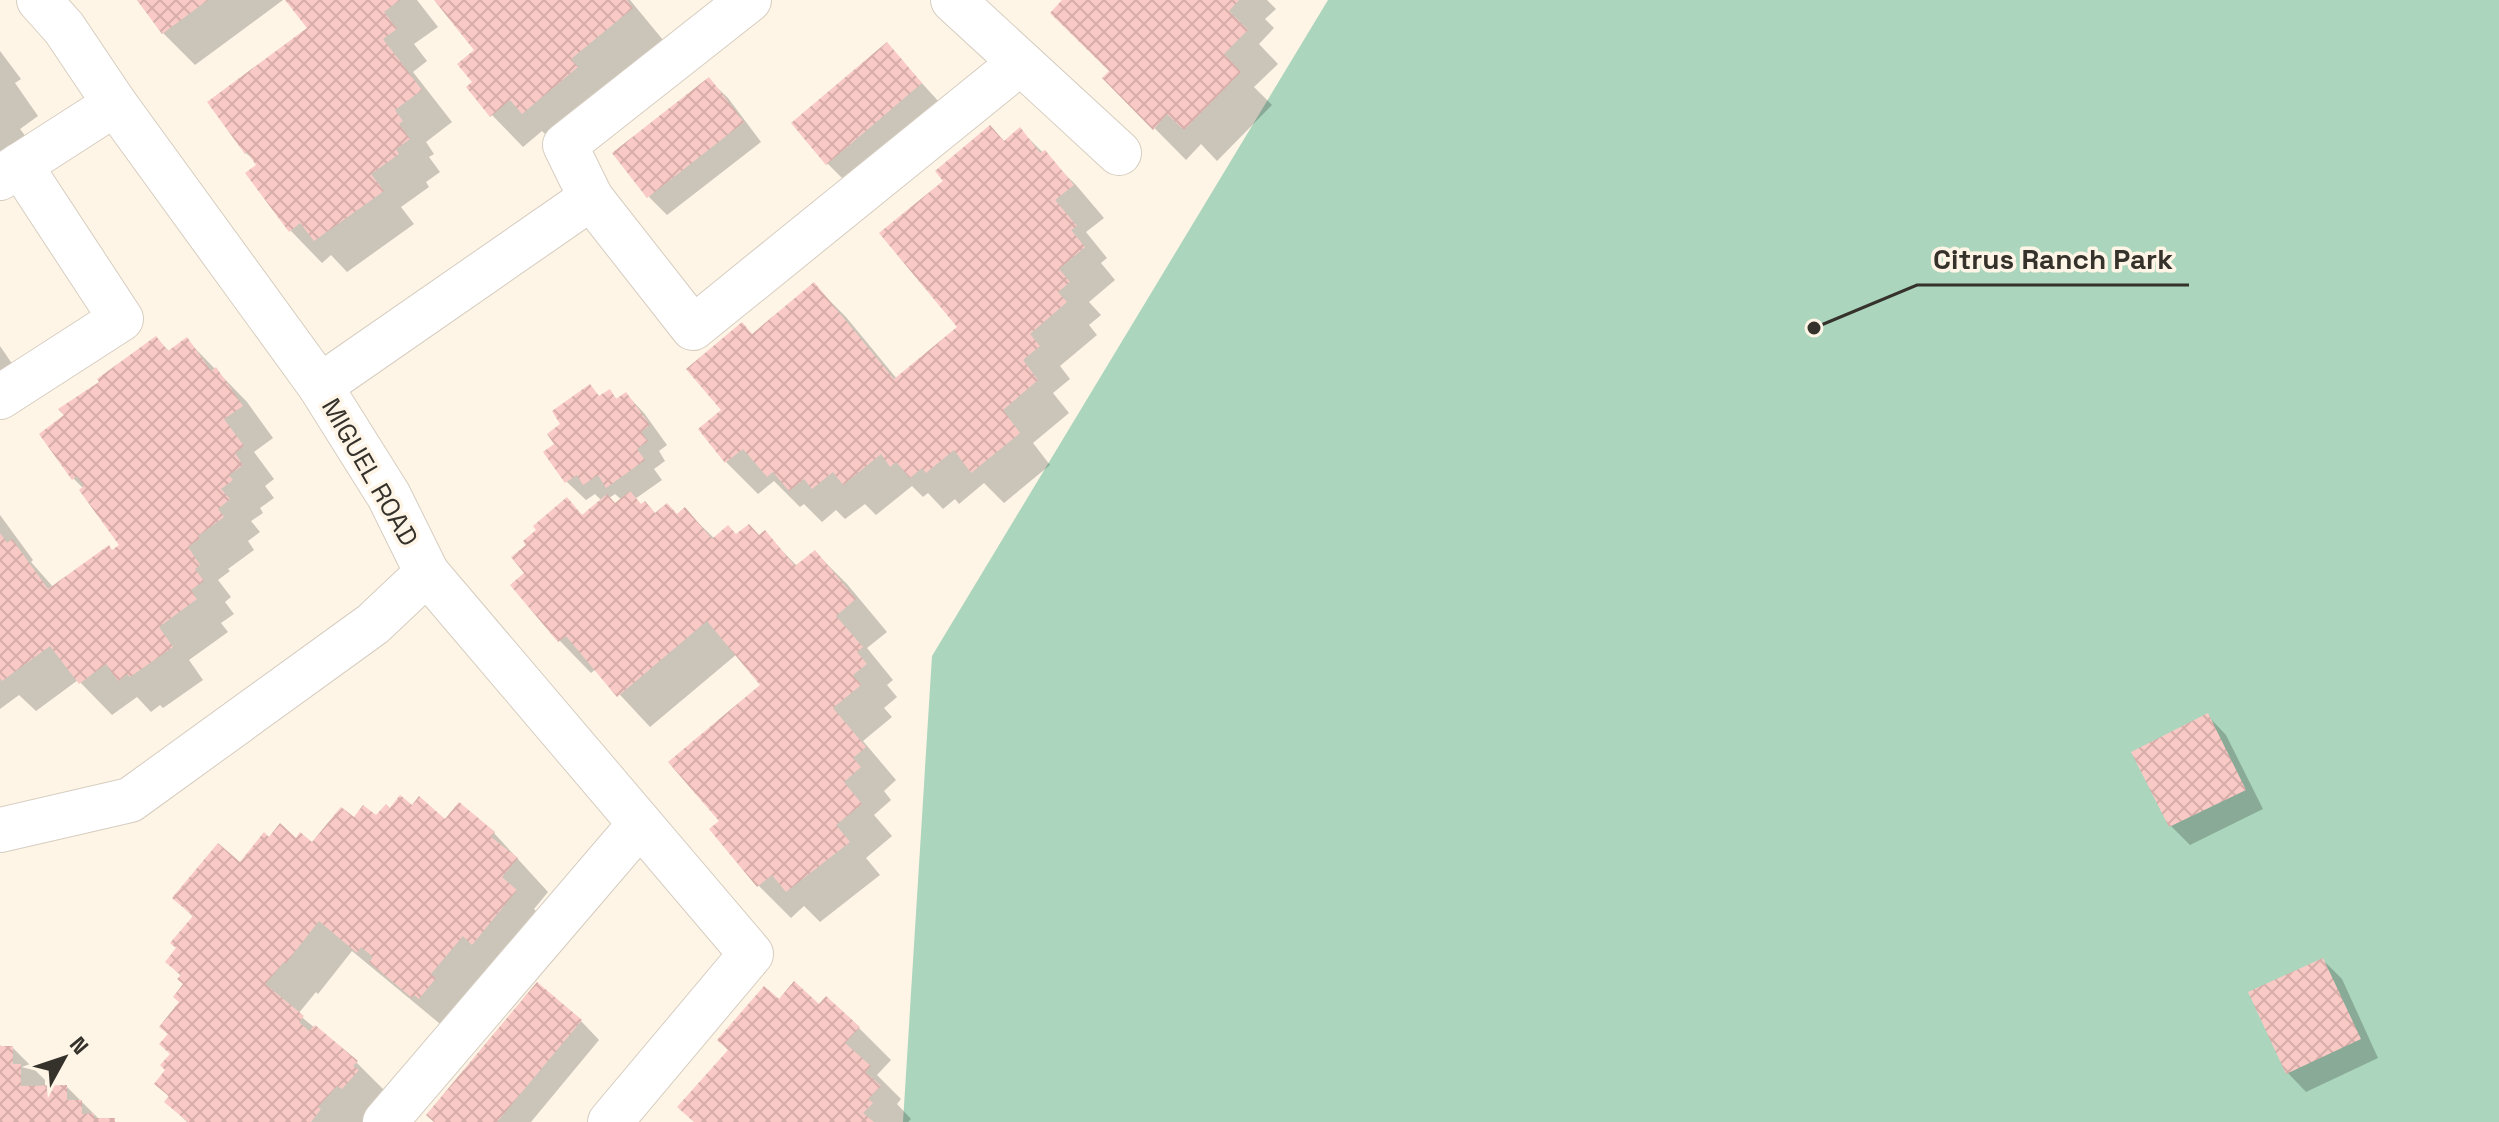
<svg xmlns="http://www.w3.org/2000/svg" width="2499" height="1122" font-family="'Space Grotesk',sans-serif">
<defs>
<pattern id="building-cross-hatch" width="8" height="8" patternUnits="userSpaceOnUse" patternTransform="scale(2)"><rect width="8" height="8" fill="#f9c9c5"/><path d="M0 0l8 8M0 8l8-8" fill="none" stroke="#d6ada9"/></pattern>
</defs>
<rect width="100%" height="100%" fill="#fef5e7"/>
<!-- park -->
<path fill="#abd5bc" d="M 1328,0 L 2499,0 L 2499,1122 L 903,1122 L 932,656 Z"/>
<!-- shadow -->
<g fill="#0003" fill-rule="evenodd">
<path d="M 137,0 L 283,0 L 195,65 L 163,33 Z"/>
<path d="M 288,0 L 417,0 L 438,27 L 414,44 L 427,61 L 413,72 L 452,122 L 426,142 L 434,154 L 429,157 L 440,172 L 426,182 L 429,187 L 401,207 L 414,224 L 347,272 L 331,255 L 322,263 L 291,231 L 248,173 L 259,165 L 246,153 L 210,103 L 309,29 Z"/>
<path d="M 436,0 L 630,0 L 663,40 L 555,144 L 542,131 L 523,147 L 492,115 L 475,82 L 477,50 Z"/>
<path d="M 1065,0 L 1267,0 L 1276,9 L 1265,19 L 1274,28 L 1259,44 L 1278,64 L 1254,87 L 1272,105 L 1217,161 L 1201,144 L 1186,160 L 1105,78 L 1111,71 Z"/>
<path d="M 887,45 L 940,103 L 846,182 L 827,163 Z"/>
<path d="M 0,51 L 21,79 L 15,83 L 38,116 L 20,129 L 30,142 L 0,164 Z"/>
<path d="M 709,80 L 728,98 L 761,142 L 667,215 L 649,197 Z"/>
<path d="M 1020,130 L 1076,185 L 1104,218 L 1086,232 L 1107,258 L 1101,263 L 1115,280 L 1089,302 L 1101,315 L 1089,325 L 1097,335 L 1060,366 L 1070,379 L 1053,393 L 1069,413 L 1033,443 L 1050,465 L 1004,503 L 984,483 L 959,504 L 955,499 L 943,509 L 928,493 L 923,497 L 912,486 L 876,515 L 865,504 L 845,519 L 836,510 L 822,522 L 804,504 L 800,507 L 774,481 L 758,494 L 726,462 L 723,410 L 753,335 L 814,285 L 846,317 L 897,379 L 960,327 L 1005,143 Z"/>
<path d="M 156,338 L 170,352 L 187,340 L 247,402 L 273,438 L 254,452 L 274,479 L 265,486 L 274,498 L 260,508 L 263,513 L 251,521 L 260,532 L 248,541 L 254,550 L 228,569 L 230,571 L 218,580 L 231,597 L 225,602 L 234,614 L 221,623 L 228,632 L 189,660 L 203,680 L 163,708 L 160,705 L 151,712 L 137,697 L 112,715 L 78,680 L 36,711 L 19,695 L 0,709 L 0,515 L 33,560 L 31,562 L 54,588 L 122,545 L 84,489 L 73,478 L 66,416 L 101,382 Z"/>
<path d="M 0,346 L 13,365 L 0,374 Z"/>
<path d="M 590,387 L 601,398 L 609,392 L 618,400 L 626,394 L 644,413 L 667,445 L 659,451 L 665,461 L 654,469 L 662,480 L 635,499 L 642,506 L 656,514 L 677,516 L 685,510 L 715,539 L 760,537 L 765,533 L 798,567 L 815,552 L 847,584 L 887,632 L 867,648 L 893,680 L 887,685 L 897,697 L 884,708 L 892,717 L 863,741 L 896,780 L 884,791 L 891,800 L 874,815 L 892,836 L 866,858 L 880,875 L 820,922 L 804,906 L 791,918 L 759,886 L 712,830 L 721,822 L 763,685 L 737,654 L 650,727 L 596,669 L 591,673 L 560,641 L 513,585 L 527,573 L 528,545 L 567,500 L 584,517 L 602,501 L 595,494 L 586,500 L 567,482 L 557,444 L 563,425 ZM 615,494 L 622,500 L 616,505 L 609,498 Z"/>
<path d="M 2208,716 L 2226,735 L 2263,809 L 2190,845 L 2171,826 L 2134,752 Z"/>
<path d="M 412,808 L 445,822 L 494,833 L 548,892 L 534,909 L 548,923 L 445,1028 L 352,951 L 318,994 L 316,992 L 298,1014 L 356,1062 L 388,1094 L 364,1122 L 187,1122 L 167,1102 L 170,1098 L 157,1084 L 168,1070 L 172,1055 L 170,1034 L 186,984 L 182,977 L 167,962 L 178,948 L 194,918 L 175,898 L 240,864 L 269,840 L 296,841 L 313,845 L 354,820 L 376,818 L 390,811 Z"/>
<path d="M 2323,960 L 2342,979 L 2378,1058 L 2306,1092 L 2288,1073 Z"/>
<path d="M 779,1002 L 820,1006 L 859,1028 L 891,1060 L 877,1075 L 901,1099 L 897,1104 L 911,1119 L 908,1122 L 695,1122 Z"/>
<path d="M 581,1021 L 599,1040 L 531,1122 L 436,1122 Z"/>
<path d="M 0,1045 L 4,1048 L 13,1048 L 45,1080 L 45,1087 L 67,1087 L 100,1120 L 117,1122 L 0,1122 Z"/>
</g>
<!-- building -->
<g fill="url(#building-cross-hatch)">
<path d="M 137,0 L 208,0 L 162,34 Z"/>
<path d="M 285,0 L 400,0 L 384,12 L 397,29 L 383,39 L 422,90 L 395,110 L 403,121 L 399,124 L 410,139 L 396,149 L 399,154 L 371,174 L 384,191 L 314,241 L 300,223 L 289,232 L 245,173 L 256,165 L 247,152 L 245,154 L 207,102 L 307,28 Z"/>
<path d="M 434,0 L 627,0 L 633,8 L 571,59 L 578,67 L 522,114 L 510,100 L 490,117 L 466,87 L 472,82 L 457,64 L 474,50 Z"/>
<path d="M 1062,0 L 1239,0 L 1229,11 L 1248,30 L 1224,54 L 1241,72 L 1184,130 L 1167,114 L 1153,130 L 1102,78 L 1109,71 L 1050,13 Z"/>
<path d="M 887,42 L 922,83 L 826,165 L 791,123 Z"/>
<path d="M 709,77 L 744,122 L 647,198 L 612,153 Z"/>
<path d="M 990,125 L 1004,141 L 1020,127 L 1040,153 L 1045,150 L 1074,185 L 1055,200 L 1077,226 L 1071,230 L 1085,247 L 1059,269 L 1070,282 L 1058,292 L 1067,302 L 1030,334 L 1040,346 L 1023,360 L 1038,380 L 1003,410 L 1020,433 L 971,473 L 954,450 L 926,473 L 922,468 L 910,478 L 896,462 L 890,467 L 881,454 L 843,485 L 833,472 L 812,489 L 804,479 L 789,491 L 773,472 L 767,477 L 743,449 L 725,463 L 698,429 L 721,410 L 686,369 L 742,322 L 752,334 L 814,282 L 894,379 L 957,327 L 879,233 L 943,181 L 935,171 Z"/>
<path d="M 156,336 L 168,351 L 187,337 L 211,371 L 216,367 L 243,406 L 224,419 L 244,446 L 235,453 L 243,465 L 229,475 L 233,480 L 221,489 L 230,499 L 218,509 L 224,517 L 198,536 L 200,538 L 188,547 L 200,565 L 195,569 L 204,581 L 191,590 L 197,599 L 159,627 L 173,647 L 130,677 L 127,674 L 118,681 L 106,664 L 79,684 L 50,646 L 2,681 L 0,678 L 0,533 L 7,543 L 12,539 L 48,589 L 109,545 L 112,550 L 119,545 L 79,490 L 84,486 L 77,476 L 72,480 L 39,434 L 64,415 L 58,409 L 99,382 L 97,379 Z"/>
<path d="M 590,384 L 599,396 L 610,389 L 616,399 L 626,392 L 650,425 L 641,432 L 648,441 L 637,449 L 645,460 L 606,488 L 598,475 L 583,485 L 577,475 L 565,483 L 543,452 L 554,444 L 547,434 L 560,424 L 552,411 Z"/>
<path d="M 630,491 L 641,504 L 645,501 L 655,513 L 667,503 L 677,514 L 685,507 L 712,539 L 728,525 L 736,534 L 749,524 L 759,535 L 765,530 L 795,566 L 815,550 L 856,599 L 836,616 L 863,647 L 857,652 L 867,664 L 853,675 L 861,685 L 833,708 L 866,747 L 853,758 L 861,767 L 844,782 L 862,804 L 836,825 L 850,842 L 786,892 L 772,875 L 757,887 L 709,829 L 719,821 L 668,762 L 760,685 L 707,621 L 617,697 L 566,636 L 558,642 L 510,585 L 524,573 L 511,557 L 526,545 L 523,541 L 536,530 L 533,526 L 567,497 L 582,515 L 607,494 L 615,503 Z"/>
<path d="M 2208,713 L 2246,790 L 2169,827 L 2131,752 Z"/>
<path d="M 400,795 L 412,805 L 419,796 L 445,819 L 459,802 L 495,832 L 491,837 L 518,858 L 502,877 L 517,890 L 472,945 L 463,936 L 431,974 L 436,978 L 419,999 L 414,995 L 412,998 L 369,962 L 373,957 L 361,947 L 357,953 L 319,921 L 286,963 L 284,962 L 265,984 L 304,1016 L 299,1022 L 309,1031 L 315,1025 L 358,1061 L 353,1066 L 359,1070 L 342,1089 L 337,1086 L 318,1107 L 321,1109 L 311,1122 L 188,1122 L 164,1102 L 169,1096 L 154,1084 L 165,1070 L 160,1065 L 170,1054 L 159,1044 L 168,1034 L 159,1027 L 179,1002 L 173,997 L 183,984 L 177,979 L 181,975 L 165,962 L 176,948 L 170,943 L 193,916 L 172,898 L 218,843 L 240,862 L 264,832 L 269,837 L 280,823 L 296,838 L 300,832 L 312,842 L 341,807 L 354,817 L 363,805 L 376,815 L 386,804 L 390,808 Z"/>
<path d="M 2323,958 L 2361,1039 L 2286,1074 L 2248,992 Z"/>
<path d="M 794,981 L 819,1004 L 826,996 L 860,1027 L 845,1043 L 871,1066 L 865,1072 L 881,1086 L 868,1099 L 873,1103 L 863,1113 L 874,1122 L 694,1122 L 677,1107 L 728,1050 L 717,1040 L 764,986 L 779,999 Z"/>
<path d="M 537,982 L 582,1020 L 497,1122 L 434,1122 L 426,1115 Z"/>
<path d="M 0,1046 L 13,1046 L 13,1064 L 21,1064 L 21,1086 L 67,1085 L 67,1100 L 82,1100 L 82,1114 L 94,1113 L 94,1118 L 115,1118 L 115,1122 L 0,1122 Z"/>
</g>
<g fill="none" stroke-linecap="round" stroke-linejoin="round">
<!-- minor casing -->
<g stroke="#d6cdc0" stroke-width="46">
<g id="minor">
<path d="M 953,0 L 1119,153"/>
<path d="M 0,178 L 115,104"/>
<path d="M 591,198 L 693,328 L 1020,63"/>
<path d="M 320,386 L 591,198 L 565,145 L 749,0"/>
<path d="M 0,397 L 121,319 L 20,165"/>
<path d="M 427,573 L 751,954 L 610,1122"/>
<path d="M 0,830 L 130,800 L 373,624 L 427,573 L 389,496 L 320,386 L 115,104 L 64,28 L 39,0"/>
<path d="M 385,1122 L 640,824"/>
</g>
</g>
<!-- minor -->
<use href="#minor" stroke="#fff" stroke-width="44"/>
</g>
<g text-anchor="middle" stroke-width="7" stroke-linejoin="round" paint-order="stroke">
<!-- street labels -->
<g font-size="26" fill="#35322c" stroke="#fef5e7">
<text transform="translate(370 472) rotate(60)" y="9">MIGUEL ROAD</text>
</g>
</g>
<!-- callouts -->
<path fill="none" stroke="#35322c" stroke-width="3" d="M1814 328L1917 285H2189"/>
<circle fill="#35322c" stroke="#fef5e7" stroke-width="3" cx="1814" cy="328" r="8"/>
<g font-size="28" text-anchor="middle" font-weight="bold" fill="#35322c" stroke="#fef5e7" stroke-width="7" stroke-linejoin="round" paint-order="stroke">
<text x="2053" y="269">Citrus Ranch Park</text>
</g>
<!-- north arrow -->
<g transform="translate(64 1058) rotate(50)" stroke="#fef5e7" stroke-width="6" paint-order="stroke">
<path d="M0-6L14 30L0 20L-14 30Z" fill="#35322c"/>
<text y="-12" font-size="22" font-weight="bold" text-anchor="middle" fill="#35322c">N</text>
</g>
</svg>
